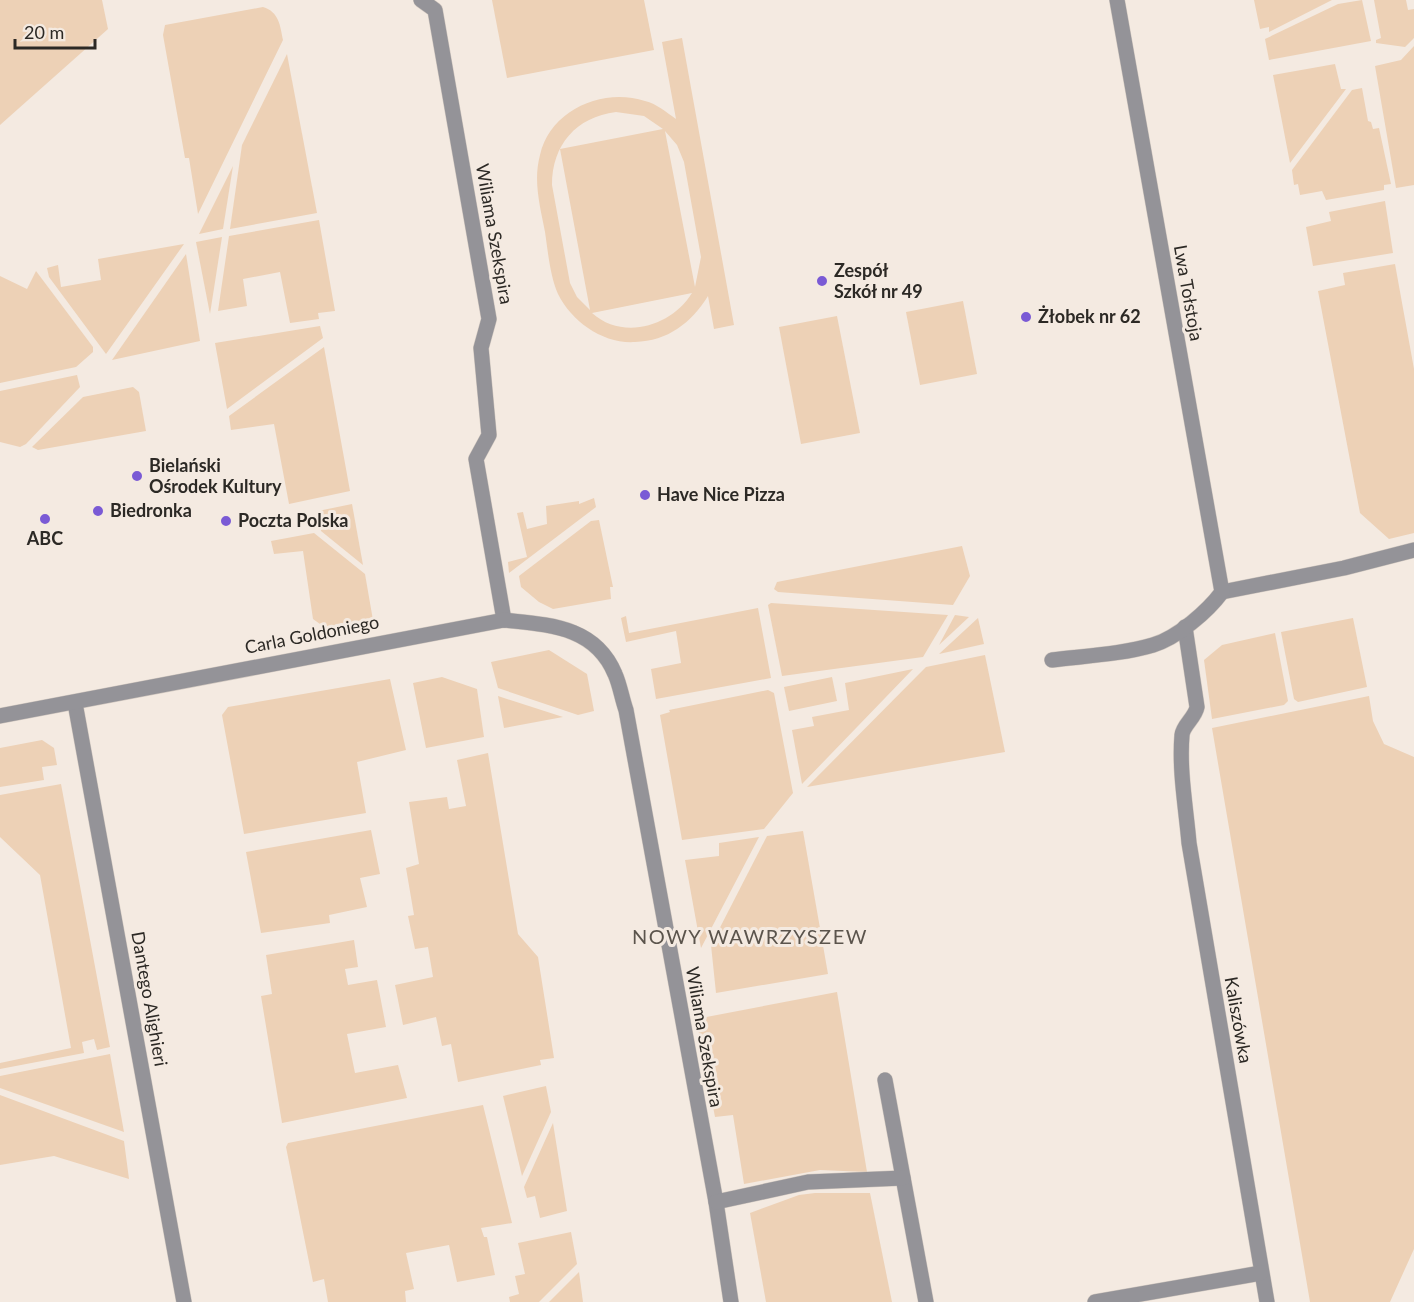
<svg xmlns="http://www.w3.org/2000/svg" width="1414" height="1302" font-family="Lato,sans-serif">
<rect width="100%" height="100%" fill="#f4eae1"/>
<!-- green -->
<g fill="#edd1b6" fill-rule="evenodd">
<path d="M 0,0 L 102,0 L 108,29 L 0,125 Z"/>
<path d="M 492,0 L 644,0 L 654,50 L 507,78 Z"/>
<path d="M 1254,0 L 1332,0 L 1269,32 L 1269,27 L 1260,29 Z"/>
<path d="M 1362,0 L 1371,41 L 1269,60 L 1265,39 L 1338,4 Z"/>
<path d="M 1374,0 L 1406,0 L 1408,10 L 1414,9 L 1414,38 L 1405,47 L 1376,43 L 1376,40 L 1381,38 Z"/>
<path d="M 263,7 C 279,12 280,25 283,40 L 198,214 L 189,158 L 185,158 L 163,35 L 165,25 Z"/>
<path d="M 682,38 L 734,325 L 714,329 L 708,296 C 691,323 668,341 635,342 C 603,344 572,322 558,294 C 550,276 548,252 545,232 C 540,206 533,181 540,155 C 550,110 603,87 645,101 C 657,104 666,112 676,119 L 662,42 ZM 616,112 L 644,116 L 663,129 L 560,149 L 590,310 L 577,297 L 570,283 L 552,185 C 552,145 576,117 616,112 ZM 665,131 L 677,145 L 684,162 L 701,257 L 695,287 ZM 692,293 C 672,326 623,341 592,313 Z"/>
<path d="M 1414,46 L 1414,185 L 1396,188 L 1375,66 L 1401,60 Z"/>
<path d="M 287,54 L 317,213 L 230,229 L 242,145 Z"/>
<path d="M 1335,64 L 1341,89 L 1346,89 L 1290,163 L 1273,75 Z"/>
<path d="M 1362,88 L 1368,121 L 1371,122 L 1373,129 L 1379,128 L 1391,184 L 1384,185 L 1384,190 L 1326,200 L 1322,191 L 1300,195 L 1298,184 L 1294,185 L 1292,170 L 1352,90 Z"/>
<path d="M 233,166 L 223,229 L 199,234 Z"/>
<path d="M 1385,201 L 1393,253 L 1313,266 L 1306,227 L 1331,221 L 1329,212 Z"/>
<path d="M 319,220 L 335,311 L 318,313 L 319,319 L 290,323 L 280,272 L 243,279 L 247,306 L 218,311 L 229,236 Z"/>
<path d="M 222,237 L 210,314 L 196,242 Z"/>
<path d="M 184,244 L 106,354 L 49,277 L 47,268 L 58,265 L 61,287 L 101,280 L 98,259 Z"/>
<path d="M 186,254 L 200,341 L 112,360 Z"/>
<path d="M 1395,264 L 1414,369 L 1414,533 L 1389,539 L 1360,513 L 1318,291 L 1345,285 L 1343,273 Z"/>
<path d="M 36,271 L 93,347 L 93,352 L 76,367 L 0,383 L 0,276 L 27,289 Z"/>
<path d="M 963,301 L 977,374 L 920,385 L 906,312 Z"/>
<path d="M 837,316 L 860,433 L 801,444 L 779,327 Z"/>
<path d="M 320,326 L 323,338 L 227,409 L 215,343 Z"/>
<path d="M 324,347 L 350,491 L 289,504 L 274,424 L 231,430 L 229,416 Z"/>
<path d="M 77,375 L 80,387 L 26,444 L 20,447 L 0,442 L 0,391 Z"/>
<path d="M 133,387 L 139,392 L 146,431 L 38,450 L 32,447 L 83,397 Z"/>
<path d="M 594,498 L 596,507 L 509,573 L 508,562 L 527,557 L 517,513 L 523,512 L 527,529 L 547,524 L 546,506 L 579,501 L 579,504 Z"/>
<path d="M 352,504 L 363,565 L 321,531 L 318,511 Z"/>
<path d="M 599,520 L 613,587 L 610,587 L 611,599 L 553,609 L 539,602 L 521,587 L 519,576 L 591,521 Z"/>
<path d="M 314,533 L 365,574 L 374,626 L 334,634 L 313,619 L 303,551 L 274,554 L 271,541 Z"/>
<path d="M 962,546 L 970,576 L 953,605 L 778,592 L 774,589 L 777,582 Z"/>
<path d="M 771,603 L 948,615 L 923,657 L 782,676 L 768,605 Z"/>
<path d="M 758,608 L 771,678 L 656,699 L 651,669 L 681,663 L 676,631 L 626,642 L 621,618 L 626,616 L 629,633 Z"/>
<path d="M 955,615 L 969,617 L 939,645 Z"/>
<path d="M 978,618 L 984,644 L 939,654 Z"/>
<path d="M 1353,618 L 1367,687 L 1298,702 L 1294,699 L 1281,632 Z"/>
<path d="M 1275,633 L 1288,701 L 1284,705 L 1212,719 L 1204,660 L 1222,645 Z"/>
<path d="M 549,650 L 587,674 L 594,711 L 578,715 L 498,688 L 491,662 Z"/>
<path d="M 985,655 L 1005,752 L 807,787 L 926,667 Z"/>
<path d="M 913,669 L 802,784 L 792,730 L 814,726 L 812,717 L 849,710 L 845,683 Z"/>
<path d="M 442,677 L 477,689 L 484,737 L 426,748 L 413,683 Z"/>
<path d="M 832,677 L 837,701 L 789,711 L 784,687 Z"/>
<path d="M 390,679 L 406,750 L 357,762 L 366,813 L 244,834 L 222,715 L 228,707 Z"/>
<path d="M 768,690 L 774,693 L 793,793 L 764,829 L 682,840 L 660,715 L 670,712 L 669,710 Z"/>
<path d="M 498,696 L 563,717 L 504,728 Z"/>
<path d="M 1369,696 L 1373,721 L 1384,744 L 1414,757 L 1414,1249 L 1390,1302 L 1310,1302 L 1212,728 Z"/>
<path d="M 42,740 L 54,748 L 57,765 L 42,767 L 44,780 L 0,787 L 0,748 Z"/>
<path d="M 488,753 L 518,934 L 538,957 L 554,1058 L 540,1060 L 541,1065 L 458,1082 L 451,1044 L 442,1046 L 436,1017 L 403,1025 L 395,985 L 433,977 L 428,947 L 415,949 L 408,916 L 414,915 L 406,868 L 419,864 L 409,802 L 447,797 L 449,809 L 466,806 L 457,760 Z"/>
<path d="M 61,784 L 110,1047 L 97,1050 L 94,1039 L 82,1042 L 84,1053 L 0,1069 L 0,1063 L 71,1048 L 40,875 L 0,837 L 0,795 Z"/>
<path d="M 371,830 L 380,874 L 360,878 L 367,907 L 329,915 L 330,923 L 261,933 L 246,852 Z"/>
<path d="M 803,831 L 828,974 L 716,993 L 711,945 L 767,836 Z"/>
<path d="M 759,837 L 701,948 L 685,860 L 719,856 L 719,843 Z"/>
<path d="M 354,940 L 358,967 L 345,969 L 348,985 L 377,980 L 386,1027 L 347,1034 L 355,1073 L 398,1065 L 407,1098 L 282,1123 L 261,996 L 272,994 L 266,955 Z"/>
<path d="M 837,992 L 867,1172 L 820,1170 L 744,1184 L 733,1115 L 715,1117 L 696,1019 Z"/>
<path d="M 110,1054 L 124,1132 L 0,1088 L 0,1076 Z"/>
<path d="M 546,1086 L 551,1112 L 522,1176 L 503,1096 Z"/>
<path d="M 0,1095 L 124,1141 L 129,1179 L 54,1156 L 0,1165 Z"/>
<path d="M 483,1105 L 512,1223 L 481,1228 L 484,1237 L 487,1237 L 495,1275 L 457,1282 L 449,1245 L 406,1253 L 414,1289 L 405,1291 L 406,1302 L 328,1302 L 324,1279 L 313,1282 L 286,1147 L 288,1143 Z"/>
<path d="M 553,1123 L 567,1211 L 540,1218 L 535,1196 L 527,1198 L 524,1187 Z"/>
<path d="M 815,1193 L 870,1193 L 892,1302 L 766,1302 L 750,1213 L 799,1195 Z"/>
<path d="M 571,1232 L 577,1264 L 539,1302 L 510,1302 L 509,1297 L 519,1294 L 515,1276 L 525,1274 L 518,1243 Z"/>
<path d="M 579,1272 L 583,1302 L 549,1302 Z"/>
</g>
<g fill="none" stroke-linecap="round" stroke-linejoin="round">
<!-- minor casing -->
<g stroke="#d0c7bf" stroke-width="16">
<g id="minor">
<path d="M 421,0 L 435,10 L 489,319 L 481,348 L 489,435 L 476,459 L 504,620"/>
<path d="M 1222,592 L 1344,568 L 1414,550"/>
<path d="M 1185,627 L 1197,707 C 1195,718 1183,725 1182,735 C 1179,771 1186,808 1189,843 L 1267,1302"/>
<path d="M 1052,660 C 1084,656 1123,654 1153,645 C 1177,638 1208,611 1222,592 L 1117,0"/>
<path d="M 75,703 L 184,1302"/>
<path d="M 0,716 L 504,620 C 549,625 595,626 615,674 C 620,685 622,699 626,710 L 716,1202 L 731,1302"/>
<path d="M 885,1080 L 926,1302"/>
<path d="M 716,1202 L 808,1182 L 903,1178"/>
<path d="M 1095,1302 L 1261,1273"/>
</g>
</g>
<!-- minor -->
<use href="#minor" stroke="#949398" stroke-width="15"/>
</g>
<!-- markers -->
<g fill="#7a5ad5" stroke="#f4eae1" stroke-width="2">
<circle cx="822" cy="281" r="6"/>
<circle cx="1026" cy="317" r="6"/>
<circle cx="137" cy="476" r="6"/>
<circle cx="645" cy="495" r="6"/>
<circle cx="98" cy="511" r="6"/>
<circle cx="45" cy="519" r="6"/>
<circle cx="226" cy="521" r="6"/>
</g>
<g text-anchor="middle" stroke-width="6" stroke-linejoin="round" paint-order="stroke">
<!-- street labels -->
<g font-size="18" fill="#2c2925" stroke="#f4eae1">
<text transform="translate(494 234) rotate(80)" y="6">Wiliama Szekspira</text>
<text transform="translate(1188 293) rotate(80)" y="6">Lwa Tołstoja</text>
<text transform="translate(312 635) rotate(-11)" y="6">Carla Goldoniego</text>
<text transform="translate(149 999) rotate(80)" y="6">Dantego Alighieri</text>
<text transform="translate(1238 1020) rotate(80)" y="6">Kaliszówka</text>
<text transform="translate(704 1037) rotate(80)" y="6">Wiliama Szekspira</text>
</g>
<!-- poi labels -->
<g font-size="18" font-weight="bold" fill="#2c2925" stroke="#f4eae1" text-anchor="start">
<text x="834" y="277">Zespół<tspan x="834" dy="21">Szkół nr 49</tspan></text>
<text x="1038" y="323">Żłobek nr 62</text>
<text x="149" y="472">Bielański<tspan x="149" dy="21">Ośrodek Kultury</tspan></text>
<text x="657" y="501">Have Nice Pizza</text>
<text x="110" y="517">Biedronka</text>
<text x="238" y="527">Poczta Polska</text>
<text x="45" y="545" text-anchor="middle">ABC</text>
</g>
<!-- neighbourhood labels -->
<g font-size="20" letter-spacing="1.5" fill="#5b544c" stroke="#f4eae1">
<text x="750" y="944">NOWY WAWRZYSZEW</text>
</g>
</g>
<!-- scale -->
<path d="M15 39v9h80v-9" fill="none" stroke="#2c2925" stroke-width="3"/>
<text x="24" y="39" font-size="18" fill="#2c2925" stroke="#f4eae1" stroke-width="4.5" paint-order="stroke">20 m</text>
</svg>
